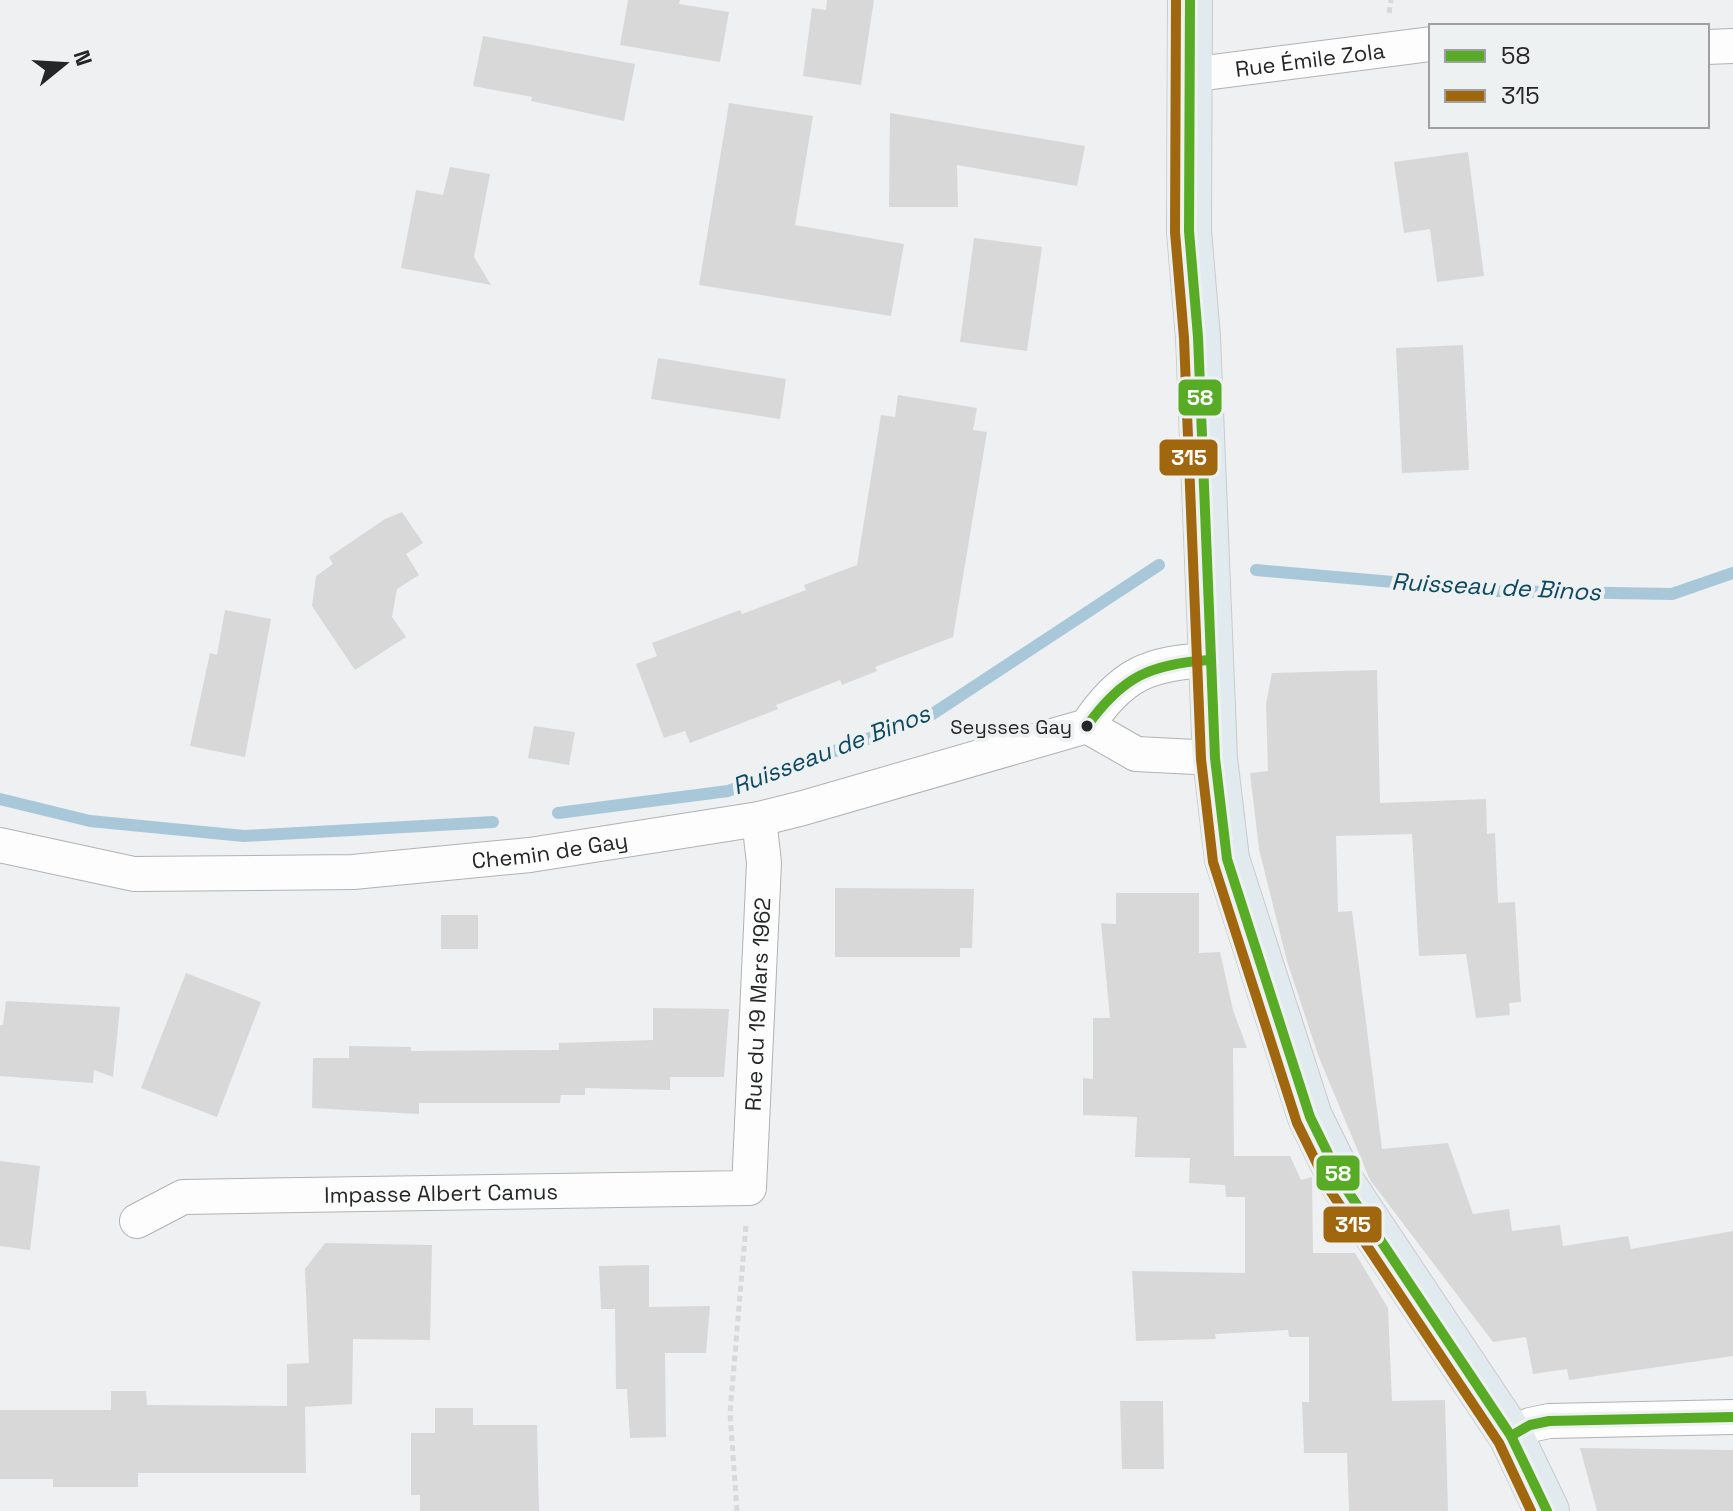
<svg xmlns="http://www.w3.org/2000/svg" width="1733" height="1511" font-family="'Space Grotesk',sans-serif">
<rect width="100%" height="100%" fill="#eff0f1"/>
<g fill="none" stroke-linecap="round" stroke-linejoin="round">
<!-- stream -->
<g stroke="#a8c8da" stroke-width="12">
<path d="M 1256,570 L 1496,591 L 1672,594 L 1733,573"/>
<path d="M 0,799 L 90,821 L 244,836 L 493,822"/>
<path d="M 558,813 L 728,791 L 931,715 L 1159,565"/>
</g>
</g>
<!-- building -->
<g fill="#d8d8d8">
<path d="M 628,0 L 680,0 L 679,4 L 729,12 L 720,62 L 620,45 Z"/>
<path d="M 827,0 L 874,0 L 861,85 L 803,76 L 812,8 L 826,10 Z"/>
<path d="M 483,36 L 635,64 L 624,121 L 531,101 L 532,97 L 473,86 Z"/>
<path d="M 729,103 L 813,116 L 795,225 L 904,244 L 891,316 L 699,285 Z"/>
<path d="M 890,113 L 1085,146 L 1077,186 L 957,165 L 958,207 L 889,207 Z"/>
<path d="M 1468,152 L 1484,276 L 1437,282 L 1430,229 L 1404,233 L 1394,162 Z"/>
<path d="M 450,167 L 490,174 L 474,257 L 491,285 L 401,268 L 416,190 L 443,195 Z"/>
<path d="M 974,238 L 1042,247 L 1027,351 L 960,342 Z"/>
<path d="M 1463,345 L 1469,470 L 1402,473 L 1396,348 Z"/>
<path d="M 658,358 L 786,379 L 780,419 L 651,399 Z"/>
<path d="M 898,395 L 977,408 L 973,430 L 987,432 L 953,637 L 875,667 L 877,671 L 842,685 L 840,680 L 776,705 L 778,709 L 690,743 L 685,731 L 664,738 L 636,664 L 657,656 L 652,643 L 740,610 L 742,614 L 806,590 L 804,585 L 857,565 L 881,415 L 895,417 Z"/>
<path d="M 402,512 L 423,543 L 406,554 L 419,575 L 397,589 L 392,617 L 406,637 L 355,670 L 312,606 L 316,576 L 333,564 L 329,557 L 385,519 Z"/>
<path d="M 225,610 L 271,619 L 245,757 L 190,746 L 210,653 L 217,655 Z"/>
<path d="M 1377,670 L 1380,803 L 1486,799 L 1487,834 L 1495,833 L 1498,903 L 1515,902 L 1521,1002 L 1509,1003 L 1510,1015 L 1476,1018 L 1466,954 L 1419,956 L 1412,834 L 1336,836 L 1338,912 L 1352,911 L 1382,1149 L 1448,1143 L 1473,1214 L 1509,1209 L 1512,1231 L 1560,1225 L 1563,1246 L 1628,1236 L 1631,1249 L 1733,1231 L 1733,1356 L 1569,1380 L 1567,1369 L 1533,1374 L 1526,1337 L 1493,1342 L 1370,1180 L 1318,1055 L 1287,961 L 1259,849 L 1250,773 L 1268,771 L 1266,704 L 1272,673 Z"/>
<path d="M 534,726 L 575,732 L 569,765 L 528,758 Z"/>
<path d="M 835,888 L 974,889 L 972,948 L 960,948 L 960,957 L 835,957 Z"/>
<path d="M 1116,893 L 1199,893 L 1199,953 L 1220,952 L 1233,1010 L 1247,1048 L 1233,1048 L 1234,1156 L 1290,1156 L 1301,1180 L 1312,1177 L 1313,1253 L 1355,1253 L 1388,1308 L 1392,1401 L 1445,1400 L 1448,1511 L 1349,1511 L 1347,1453 L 1304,1453 L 1302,1402 L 1309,1402 L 1309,1337 L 1289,1337 L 1288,1330 L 1215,1334 L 1216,1339 L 1136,1341 L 1132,1271 L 1245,1273 L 1245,1197 L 1226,1197 L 1225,1185 L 1189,1183 L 1190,1158 L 1135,1157 L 1137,1117 L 1083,1115 L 1083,1078 L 1093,1079 L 1093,1018 L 1110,1018 L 1101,923 L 1116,924 Z"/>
<rect x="441" y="915" width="37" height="34"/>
<path d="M 186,973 L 261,1002 L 217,1117 L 141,1088 Z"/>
<path d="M 6,1001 L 120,1007 L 113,1077 L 94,1070 L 93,1083 L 0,1076 L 0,1025 L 3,1025 Z"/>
<path d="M 653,1008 L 729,1009 L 724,1077 L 670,1077 L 670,1090 L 585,1088 L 585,1095 L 561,1095 L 560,1103 L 419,1103 L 419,1114 L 312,1108 L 313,1058 L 349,1058 L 349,1046 L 411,1047 L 411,1051 L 559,1050 L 559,1043 L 653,1040 Z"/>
<path d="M 0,1161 L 40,1166 L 30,1250 L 0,1246 Z"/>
<path d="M 325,1243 L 432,1245 L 430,1340 L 353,1339 L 352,1404 L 305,1407 L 306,1473 L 138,1473 L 138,1487 L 53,1487 L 53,1479 L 0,1479 L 0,1410 L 111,1410 L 111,1391 L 146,1391 L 147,1405 L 287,1406 L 287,1364 L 309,1363 L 305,1269 Z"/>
<path d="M 649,1265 L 649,1307 L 710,1306 L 706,1353 L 665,1353 L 666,1437 L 630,1438 L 627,1389 L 616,1389 L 615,1309 L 601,1309 L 599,1266 Z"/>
<path d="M 1120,1401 L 1163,1401 L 1164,1469 L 1122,1469 Z"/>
<path d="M 435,1408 L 473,1408 L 473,1425 L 537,1425 L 539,1511 L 420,1511 L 420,1495 L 411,1495 L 411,1433 L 435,1433 Z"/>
<path d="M 1580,1448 L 1733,1450 L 1733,1511 L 1597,1511 Z"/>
</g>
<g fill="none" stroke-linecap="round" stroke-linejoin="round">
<!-- street casing -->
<g stroke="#b1b2b3" stroke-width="36">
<g id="street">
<path d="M 1707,47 L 1733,46"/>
<path id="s1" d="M 1189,75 L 1431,44"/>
<path d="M 1087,726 L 1136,754 L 1215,758"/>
<path id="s2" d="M 0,845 L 134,874 L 353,872 L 530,855 L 759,819 L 803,808 L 1087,726 C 1121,674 1149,663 1209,660"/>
<path id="s3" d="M 137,1221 L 183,1197 L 749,1188 L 764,863 L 759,819"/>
<path d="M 1511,1436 L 1530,1425 L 1549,1421 L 1733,1417"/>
</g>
</g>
<!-- primary casing -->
<g stroke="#cacacb" stroke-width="46">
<path id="primary" d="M 1190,0 L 1189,231 L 1198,337 L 1215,758 L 1227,859 L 1310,1117 L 1343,1184 L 1511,1436 L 1547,1511"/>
</g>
<!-- path -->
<g stroke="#d8d9d9" stroke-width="5" stroke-dasharray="6 4" stroke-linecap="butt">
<path d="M 1389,13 L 1391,0"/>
<path d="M 737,1511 L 730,1413 L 746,1225"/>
</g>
<!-- street -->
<use href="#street" stroke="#fdfdfd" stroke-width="34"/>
<!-- primary -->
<use href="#primary" stroke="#e1eaef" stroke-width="44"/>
<!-- bus-1 casing -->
<g stroke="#eef1f2" stroke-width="16">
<g id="bus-1">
<path d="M 1190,0 L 1189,231 L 1198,337 L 1215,758 L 1227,859 L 1310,1117 L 1343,1184 L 1511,1436 L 1547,1511"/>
<path d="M 1087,726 C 1122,677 1150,664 1209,660"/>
<path d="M 1511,1436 L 1530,1425 L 1549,1421 L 1733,1417"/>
</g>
</g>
<!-- bus-2 casing -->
<g stroke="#eef1f2" stroke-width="16">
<path id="bus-2" d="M 1176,0 L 1175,232 L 1184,338 L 1201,759 L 1213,862 L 1297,1123 L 1331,1192 L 1499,1443 L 1531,1511"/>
</g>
<!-- bus-1 -->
<use href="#bus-1" stroke="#58ac25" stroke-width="10"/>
<!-- bus-2 -->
<use href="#bus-2" stroke="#a0670f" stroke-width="10"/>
</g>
<!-- markers -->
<circle fill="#252727" stroke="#eef1f2" stroke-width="3" cx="1087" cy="726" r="7"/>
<g text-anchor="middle" stroke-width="8" stroke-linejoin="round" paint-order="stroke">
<!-- bus labels -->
<g font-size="20" fill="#252727" stroke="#eef1f2" text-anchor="end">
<text x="1072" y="734">Seysses Gay</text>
</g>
<!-- street labels -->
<g font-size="22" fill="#252727" stroke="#eef1f2">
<text dy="8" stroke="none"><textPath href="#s1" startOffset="122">Rue Émile Zola</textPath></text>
<text dy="8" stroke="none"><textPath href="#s2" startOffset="554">Chemin de Gay</textPath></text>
<text dy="8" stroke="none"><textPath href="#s3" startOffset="802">Rue du 19 Mars 1962</textPath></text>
<text dy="8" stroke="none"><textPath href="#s3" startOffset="310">Impasse Albert Camus</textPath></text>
</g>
<!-- water labels -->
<g font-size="24" font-style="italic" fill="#0d4862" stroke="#eef1f2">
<text transform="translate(1496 587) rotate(3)" y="8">Ruisseau de Binos</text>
<text transform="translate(831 750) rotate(-21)" y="8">Ruisseau de Binos</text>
</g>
</g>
<g stroke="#eef1f2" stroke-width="3">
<rect x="1177" y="378" width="46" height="39" rx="8" fill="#58ac25"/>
<rect x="1158" y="438" width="61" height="39" rx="8" fill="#a0670f"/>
<rect x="1315" y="1154" width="46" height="38" rx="8" fill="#58ac25"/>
<rect x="1322" y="1205" width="61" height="39" rx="8" fill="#a0670f"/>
</g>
<g font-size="22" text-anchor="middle" font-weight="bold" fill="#fff">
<text x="1200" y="405">58</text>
<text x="1189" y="465">315</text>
<text x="1338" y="1181">58</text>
<text x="1353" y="1232">315</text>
</g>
<!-- legend -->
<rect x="1429" y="24" width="280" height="104" fill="#eef1f2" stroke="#9ea0a1" stroke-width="2"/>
<rect x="1445" y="50" width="40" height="12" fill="#58ac25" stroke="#9ea0a1" stroke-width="2"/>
<text x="1501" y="64" font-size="24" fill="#252727">58</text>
<rect x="1445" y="90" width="40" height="12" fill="#a0670f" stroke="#9ea0a1" stroke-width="2"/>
<text x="1501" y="104" font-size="24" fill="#252727">315</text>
<!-- north arrow -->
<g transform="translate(64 64) rotate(72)" stroke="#eef1f2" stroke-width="6" paint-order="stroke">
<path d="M0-6L14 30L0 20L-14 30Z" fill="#252727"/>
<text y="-12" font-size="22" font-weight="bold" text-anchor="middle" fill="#252727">N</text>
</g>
</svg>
